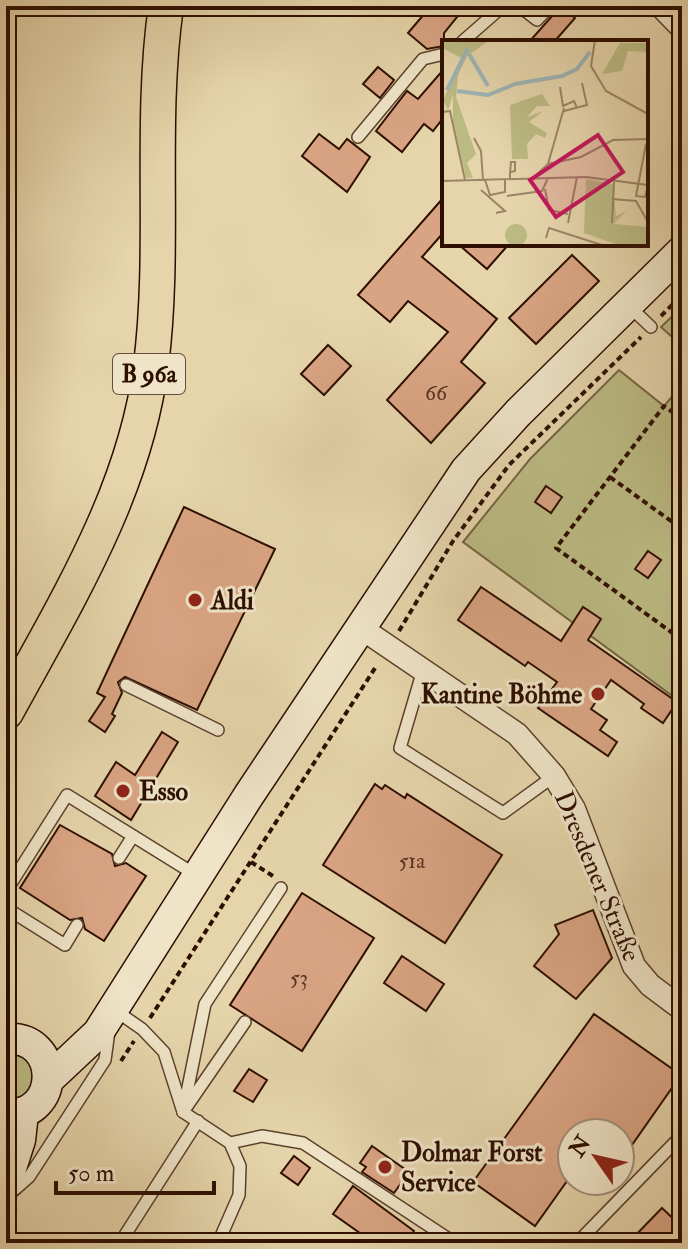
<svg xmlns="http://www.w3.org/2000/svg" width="688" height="1249" font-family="'IM FELL Double Pica',serif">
<rect width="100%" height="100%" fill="#e6d5ab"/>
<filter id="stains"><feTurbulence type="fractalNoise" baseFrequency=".0025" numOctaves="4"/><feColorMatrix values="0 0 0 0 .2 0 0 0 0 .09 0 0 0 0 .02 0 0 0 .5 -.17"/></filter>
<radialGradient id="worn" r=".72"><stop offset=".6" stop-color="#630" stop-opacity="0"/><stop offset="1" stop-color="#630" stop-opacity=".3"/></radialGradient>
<!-- green -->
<g fill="#bcbb84" stroke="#746442" stroke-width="2">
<path d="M 682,307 L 682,346 L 661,327 Z"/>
<path d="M 619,370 L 664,406 L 682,385 L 682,703 L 463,542 L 530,459 Z"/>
<path d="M 6,1053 L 26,1056 L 37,1077 L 26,1097 L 6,1100 Z"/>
</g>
<!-- building -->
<g fill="#d9a483" stroke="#2d0e00" stroke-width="2">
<path d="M 431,6 L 466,6 L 444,33 L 444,46 L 427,49 L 408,33 Z"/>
<path d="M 561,6 L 575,18 L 554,42 L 529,42 Z"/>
<path d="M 378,67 L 394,80 L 380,98 L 363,84 Z"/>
<path d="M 444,69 L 444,117 L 433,131 L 424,124 L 402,152 L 376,131 L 407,91 L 418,99 Z"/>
<path d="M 319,134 L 339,149 L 347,139 L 370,157 L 347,192 L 302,156 Z"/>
<path d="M 444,197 L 444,232 L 422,257 L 497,319 L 461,362 L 485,383 L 431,443 L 387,400 L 448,332 L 408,301 L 390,322 L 358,295 Z"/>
<path d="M 458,244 L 509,244 L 487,269 Z"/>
<path d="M 572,255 L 599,281 L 536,344 L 509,318 Z"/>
<path d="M 328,345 L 351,366 L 324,395 L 301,374 Z"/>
<path d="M 546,486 L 562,497 L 551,513 L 535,502 Z"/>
<path d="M 184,507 L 275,549 L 197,710 L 125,677 L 118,682 L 122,693 L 112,714 L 115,716 L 105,732 L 89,721 L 105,697 L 97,693 Z"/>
<path d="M 648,551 L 661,560 L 648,578 L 635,569 Z"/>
<path d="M 481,587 L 561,641 L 583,607 L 601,619 L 588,640 L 677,702 L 663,723 L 641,708 L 644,704 L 611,680 L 591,709 L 607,720 L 600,730 L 617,742 L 608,756 L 538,708 L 557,682 L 528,662 L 525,666 L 458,620 Z"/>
<path d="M 162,732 L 178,742 L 131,820 L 95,796 L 116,762 L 135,775 Z"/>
<path d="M 375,784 L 382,789 L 385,785 L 405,798 L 407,794 L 502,855 L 445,943 L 323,865 Z"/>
<path d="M 60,825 L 112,854 L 115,866 L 126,863 L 146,876 L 104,941 L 85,929 L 82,918 L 70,920 L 20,888 Z"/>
<path d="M 302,893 L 374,938 L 302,1051 L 230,1005 Z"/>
<path d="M 593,910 L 612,958 L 576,999 L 534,966 L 559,934 L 555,925 Z"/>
<path d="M 402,956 L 444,984 L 426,1011 L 384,983 Z"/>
<path d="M 594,1014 L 681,1075 L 620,1162 L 620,1133 L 572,1133 L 572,1174 L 535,1226 L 473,1182 Z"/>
<path d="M 249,1069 L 267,1080 L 253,1102 L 234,1091 Z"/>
<path d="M 372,1146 L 409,1172 L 394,1193 L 362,1172 L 366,1167 L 360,1163 Z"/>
<path d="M 294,1156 L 310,1168 L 298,1185 L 281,1173 Z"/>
<path d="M 353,1186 L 414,1231 L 406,1243 L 374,1243 L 333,1214 Z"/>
<path d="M 662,1208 L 682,1227 L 682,1233 L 672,1243 L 628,1243 Z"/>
</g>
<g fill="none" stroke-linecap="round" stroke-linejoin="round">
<!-- lane casing -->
<g stroke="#5b402b" stroke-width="14">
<g id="lane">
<path d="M 519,6 L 537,20 L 550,6"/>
<path d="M 653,6 L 682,36"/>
<path d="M 462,42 L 503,6"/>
<path d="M 358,137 L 423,59 L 444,54"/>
<path d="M 630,307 L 651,327"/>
<path d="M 423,670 L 400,748 L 503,813 L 554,776"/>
<path d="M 126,685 L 218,730"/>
<path d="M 119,858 L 133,836"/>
<path d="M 6,898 L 10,885 L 67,795 L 196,875"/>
<path d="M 6,908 L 65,945 L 77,925"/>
<path d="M 116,1011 L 142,1029 L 164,1052 L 183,1112 L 230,1143 L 240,1166 L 239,1195 L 218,1243"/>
<path d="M 245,1022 L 183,1112 L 205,1004 L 281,888"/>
<path d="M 230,1143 L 262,1136 L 303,1143 L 455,1243"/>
<path d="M 12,1192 L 29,1177 L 105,1060 L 109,1031"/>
<path d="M 125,1235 L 198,1121"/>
<path d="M 577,1243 L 682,1135"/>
</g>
</g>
<!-- street casing -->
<g stroke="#5b402b" stroke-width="25">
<path id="street" d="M 361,628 L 517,734 L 554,776 L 574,809 L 634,966 L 650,985 L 682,1009"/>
</g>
<!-- secondary casing -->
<g stroke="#2d0e00" stroke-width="33">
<g id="secondary">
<path d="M 6,1039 C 62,1035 61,1118 6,1114"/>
<path d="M 49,1079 L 98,1033 L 249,795 L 466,470 L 518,413 L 682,251"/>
<path d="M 6,1184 L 20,1140 L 23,1113"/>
</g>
</g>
<!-- primary casing -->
<g stroke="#2d0e00" stroke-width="37">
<path id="primary" d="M 6,712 C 66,602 135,492 151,365 C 166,246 149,125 166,6"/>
</g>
<!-- path -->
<g stroke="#2d0e00" stroke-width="4" stroke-dasharray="6 4" stroke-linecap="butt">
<path d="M 661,316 L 682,295"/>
<path d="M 682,419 L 664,406 L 556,548 L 682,640"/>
<path d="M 610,477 L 682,529"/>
<path d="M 399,631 L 453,541 L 509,465 L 641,337"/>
<path d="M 251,862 L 273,876"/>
<path d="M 150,1018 L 377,665"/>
<path d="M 121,1061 L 134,1041"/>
<path d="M 6,1220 L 16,1208"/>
</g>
<!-- lane -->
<use href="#lane" stroke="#efe4c8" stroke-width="11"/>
<!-- street -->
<use href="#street" stroke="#efe4c8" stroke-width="22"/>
<!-- secondary -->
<use href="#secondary" stroke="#efe4c8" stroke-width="30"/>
<!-- primary -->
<use href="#primary" stroke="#e6d5ab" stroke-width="34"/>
</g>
<!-- markers -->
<g fill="#8f2418" stroke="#efe4c8" stroke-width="3">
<circle cx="195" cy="600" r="8"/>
<circle cx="598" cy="694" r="8"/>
<circle cx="123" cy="791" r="8"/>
<circle cx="385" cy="1167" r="8"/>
</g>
<g text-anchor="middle" stroke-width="6" stroke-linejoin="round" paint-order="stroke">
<!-- number labels -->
<g font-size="22" fill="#583421">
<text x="436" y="400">66</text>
<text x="412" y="868">51a</text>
<text x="299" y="985">53</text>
</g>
<!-- shield labels -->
<rect fill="#efe4c8" stroke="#674e3c" stroke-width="2" x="113" y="354" width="72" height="40" rx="6"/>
<g font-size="24" font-weight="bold" fill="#2d0e00">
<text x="149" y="382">B 96a</text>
</g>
<!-- poi labels -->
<g font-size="26" font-weight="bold" fill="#2d0e00" stroke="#efe4c8" text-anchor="start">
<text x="211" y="609">Aldi</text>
<text x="582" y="703" text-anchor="end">Kantine Böhme</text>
<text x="139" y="800">Esso</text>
<text x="401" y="1161">Dolmar Forst<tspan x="401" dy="30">Service</tspan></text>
</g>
<!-- street labels -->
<g font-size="26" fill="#2d0e00" stroke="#efe4c8">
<text transform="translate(598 876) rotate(67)" y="9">Dresdener Straße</text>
</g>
</g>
<!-- overview -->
<g transform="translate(442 40)">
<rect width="206" height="206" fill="#e6d5ab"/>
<path d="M 0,0 L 48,0 L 25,16 L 16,35 L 14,57 L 34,114 L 25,123 L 31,138 L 24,138 L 11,82 L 11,55 L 6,70 L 1,60 L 20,18 L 0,8 ZM 178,3 L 206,3 L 206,12 L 186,11 L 180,31 L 160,34 ZM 100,54 L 108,66 L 95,66 L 85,77 L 101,71 L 87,82 L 105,93 L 103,98 L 94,94 L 85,104 L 86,119 L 70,119 L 68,65 ZM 144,139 L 171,144 L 174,176 L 184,171 L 172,184 L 206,187 L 206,206 L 179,206 L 142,193 ZM63 195a11 11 0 1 1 22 0a11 11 0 1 1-22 0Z" fill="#bcbb84"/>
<path fill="none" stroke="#9db5b6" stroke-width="4" d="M 27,14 L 46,46M 5,50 L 26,8M 15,51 L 46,55 L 73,44 L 120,36 L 135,29 L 148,12"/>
<path fill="none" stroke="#9c8567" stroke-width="2" d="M 153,0 L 149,26 L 164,51 L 206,74M 118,47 L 121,66 L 132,61 L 135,68M 122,71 L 145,65 L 140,43M 0,72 L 8,71 L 23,140M 32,98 L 39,111 L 41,140M 204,104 L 194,156 L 203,157 L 206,145M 106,124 L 122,68M 92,137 L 106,124 L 139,117 L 171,100 L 206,99M 68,139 L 68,133 L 69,122 L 73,122 L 73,131 L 69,132M 43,140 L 48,155 L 63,152 L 63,139M 0,141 L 144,137 L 206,145M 103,149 L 107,170 L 126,174M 39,150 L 63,171 L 54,173M 65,156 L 100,151 L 106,138M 170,159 L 194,161 L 206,182M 126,183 L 135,137M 170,183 L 172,142M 104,198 L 107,188 L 163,206"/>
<path fill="#c2185b" fill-opacity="0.15" stroke="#c2185b" stroke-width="4" d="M 156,95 L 181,132 L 114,177 L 88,140 Z"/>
<rect width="206" height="206" fill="none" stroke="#2d0e00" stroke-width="4"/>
</g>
<!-- margin -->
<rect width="688" height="1249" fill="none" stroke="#e6d5ab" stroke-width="32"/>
<rect x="8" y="8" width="672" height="1233" fill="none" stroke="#2d0e00" stroke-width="4"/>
<rect x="16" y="16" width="656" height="1217" fill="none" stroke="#2d0e00" stroke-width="2"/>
<!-- north arrow -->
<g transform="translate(596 1157) rotate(304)"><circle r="38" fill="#efe4c8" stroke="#a18e78" stroke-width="2"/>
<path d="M0-6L14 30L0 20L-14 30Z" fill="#8f2418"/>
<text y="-12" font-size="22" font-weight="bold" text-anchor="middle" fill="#2d0e00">N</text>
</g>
<!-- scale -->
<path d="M56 1181v12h158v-12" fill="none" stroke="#2d0e00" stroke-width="4"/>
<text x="68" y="1181" font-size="24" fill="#2d0e00" stroke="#efe4c8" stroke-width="6" paint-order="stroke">50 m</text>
<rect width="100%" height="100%" filter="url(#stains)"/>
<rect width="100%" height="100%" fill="url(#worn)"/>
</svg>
